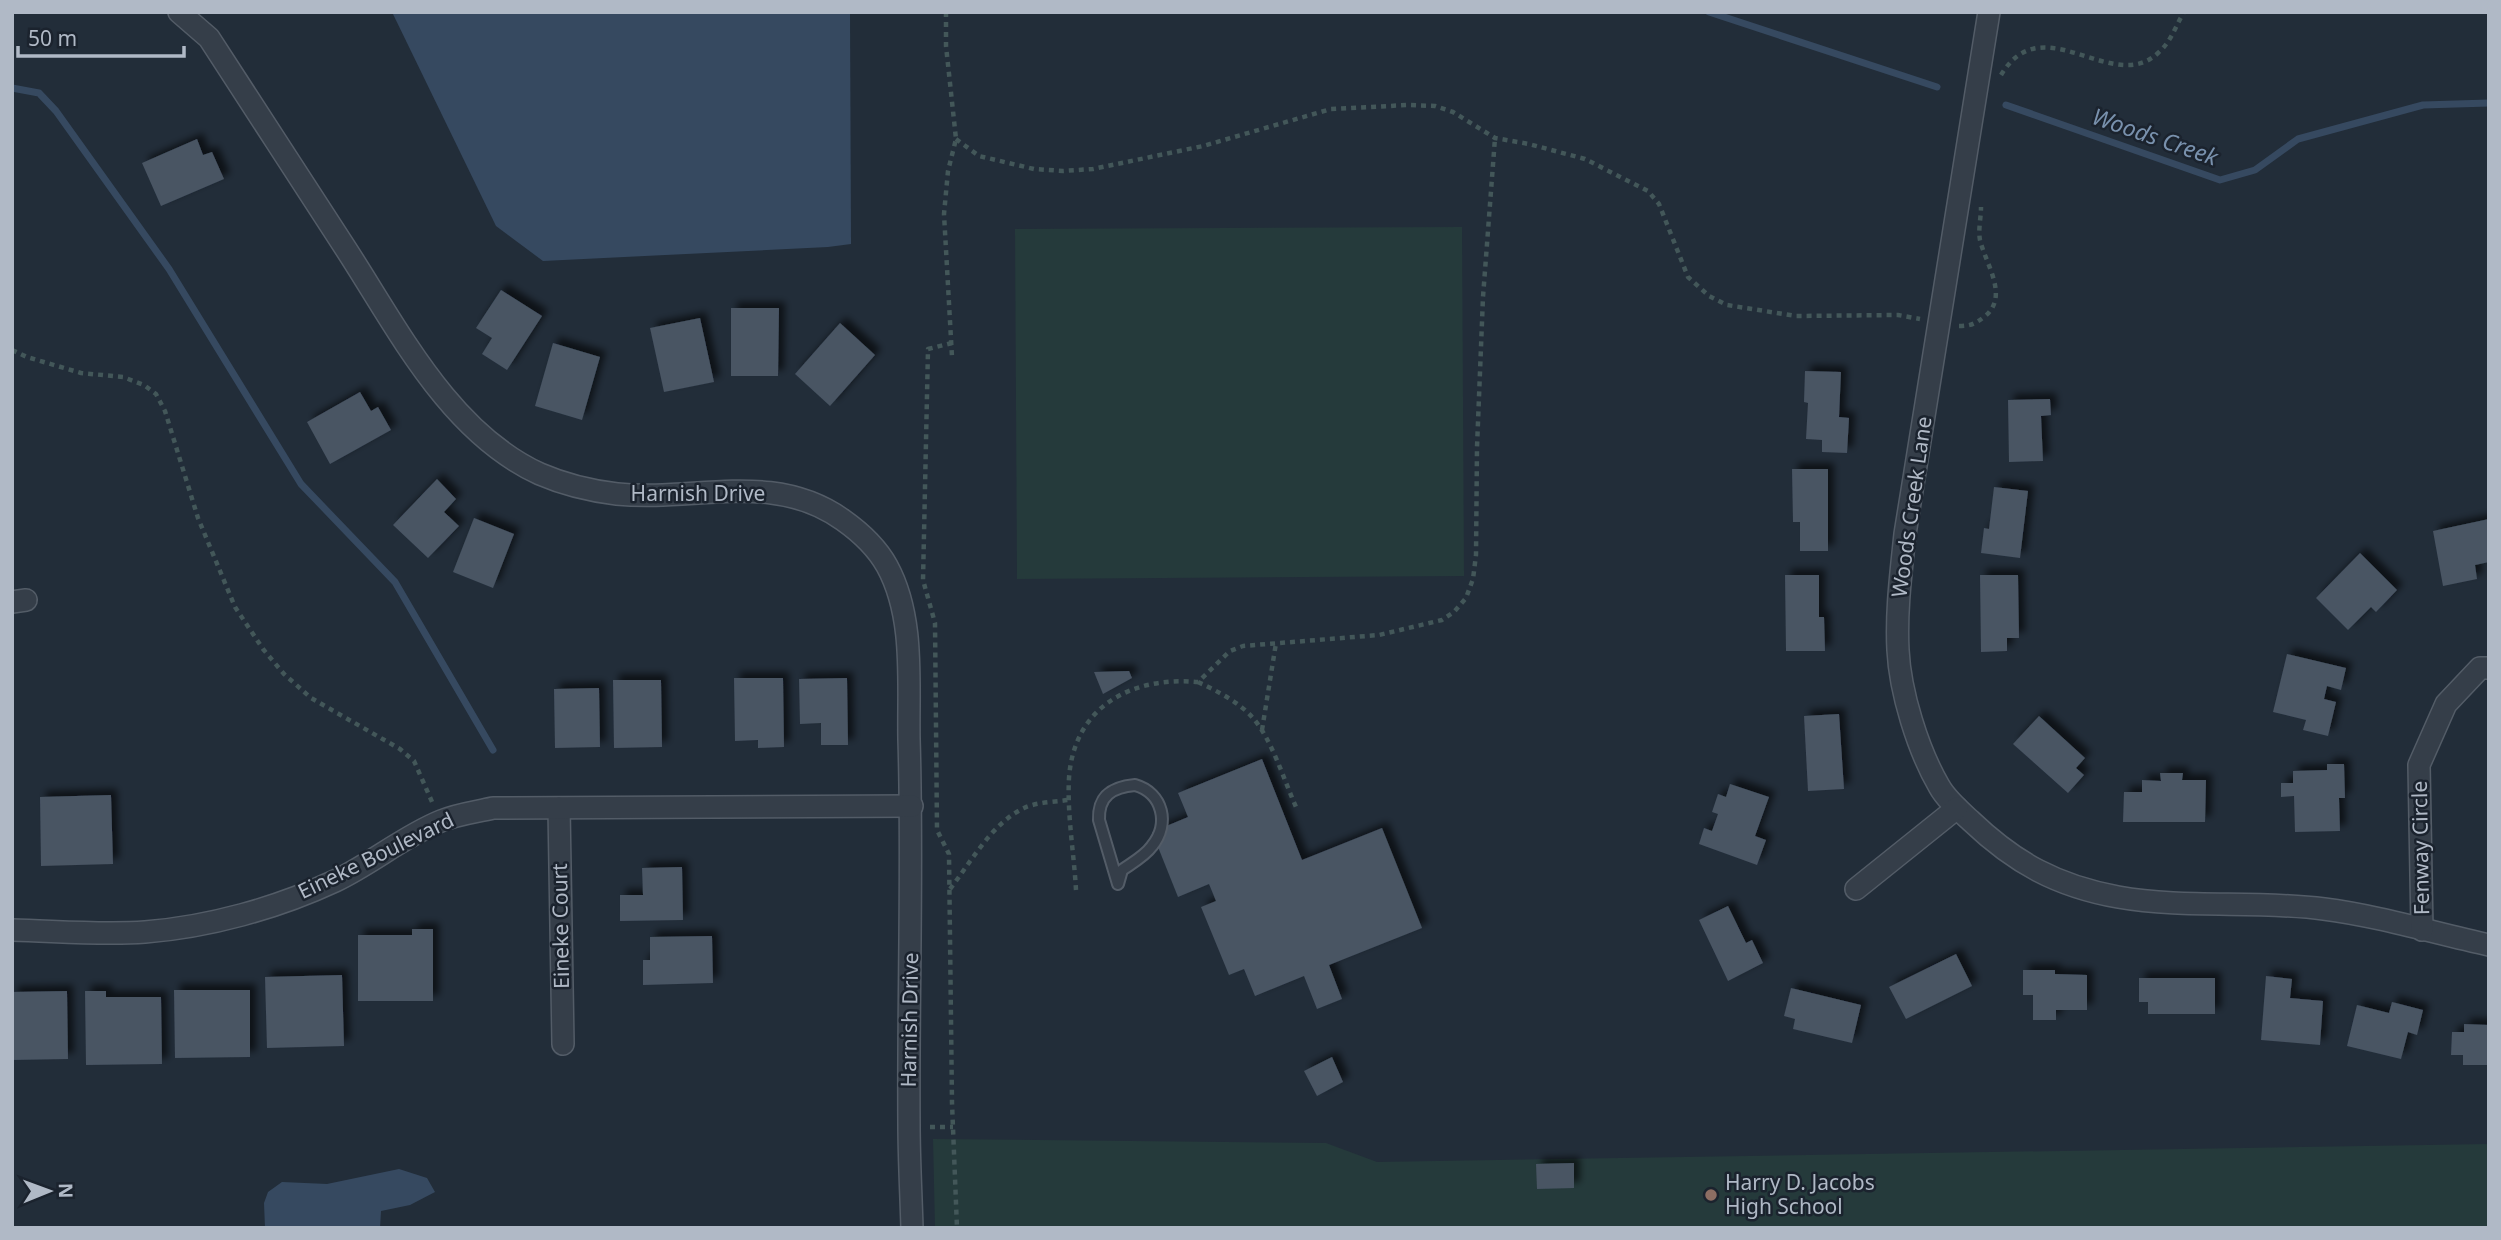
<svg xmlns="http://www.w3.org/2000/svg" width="2501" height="1240" font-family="'Noto Sans',sans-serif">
<defs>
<filter id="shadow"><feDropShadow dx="6" dy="-6" stdDeviation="3.5" flood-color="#0009"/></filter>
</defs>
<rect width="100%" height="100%" fill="#222d39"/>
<!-- green -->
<g fill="#253a3b">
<path d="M 1462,227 L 1464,576 L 1017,579 L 1015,229 Z"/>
<path d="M 933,1139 L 1326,1143 L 1377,1162 L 2489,1144 L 2489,1228 L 935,1228 Z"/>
</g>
<!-- water -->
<g fill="#364960">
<path d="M 392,12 L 850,12 L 851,244 L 828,247 L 543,261 L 496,226 Z"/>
<path d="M 399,1169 L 427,1178 L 435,1192 L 410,1205 L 381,1211 L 380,1228 L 265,1228 L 264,1203 L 268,1192 L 282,1182 L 327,1184 Z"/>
</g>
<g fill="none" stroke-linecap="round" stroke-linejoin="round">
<!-- stream -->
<g stroke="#364960" stroke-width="7">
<path d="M 1709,12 L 1937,87"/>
<path d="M 12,88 L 39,93 L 56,111 L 169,269 L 301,484 L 395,582 L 493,750"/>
<path d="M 2006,105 L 2220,180 L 2255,170 L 2298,139 L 2423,105 L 2489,103"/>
</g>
</g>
<!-- building -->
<g fill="#485463" filter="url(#shadow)">
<path d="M 197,139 L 203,155 L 212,152 L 224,179 L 161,206 L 142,163 Z"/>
<path d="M 501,290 L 542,316 L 507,370 L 482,354 L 492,338 L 476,328 Z"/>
<path d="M 731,308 L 779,308 L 778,376 L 731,376 Z"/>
<path d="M 700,318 L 714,382 L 664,392 L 650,328 Z"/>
<path d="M 840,323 L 875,355 L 830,406 L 795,374 Z"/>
<path d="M 553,343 L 600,357 L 582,420 L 535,406 Z"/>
<path d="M 1805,371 L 1841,372 L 1839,417 L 1849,418 L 1847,453 L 1822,452 L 1822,440 L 1806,439 L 1808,403 L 1804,402 Z"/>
<path d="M 360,392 L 371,411 L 378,407 L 391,430 L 330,464 L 307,422 Z"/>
<path d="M 2050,399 L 2051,415 L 2041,416 L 2043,461 L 2009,462 L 2008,400 Z"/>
<path d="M 1792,469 L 1828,469 L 1828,551 L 1800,551 L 1800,522 L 1793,522 Z"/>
<path d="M 437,479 L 456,499 L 444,512 L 459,526 L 428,558 L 393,525 Z"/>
<path d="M 1994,487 L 2028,491 L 2020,558 L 1981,553 L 1984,528 L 1989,529 Z"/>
<path d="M 474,518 L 514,534 L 493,588 L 453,572 Z"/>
<path d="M 2489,519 L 2489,562 L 2475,565 L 2477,579 L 2443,586 L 2433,531 Z"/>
<path d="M 2360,553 L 2397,590 L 2376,612 L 2371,607 L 2348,630 L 2316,598 Z"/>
<path d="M 1785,575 L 1819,575 L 1819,617 L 1824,617 L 1825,651 L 1786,651 Z"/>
<path d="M 1980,575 L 2018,575 L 2019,638 L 2007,638 L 2007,651 L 1981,652 Z"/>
<path d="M 2287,654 L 2346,668 L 2341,690 L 2327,686 L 2324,699 L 2336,702 L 2328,736 L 2303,730 L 2306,720 L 2273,712 Z"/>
<path d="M 1129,671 L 1132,678 L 1103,694 L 1094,672 Z"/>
<path d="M 734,678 L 783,678 L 784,747 L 758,748 L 758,740 L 735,741 Z"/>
<path d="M 847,678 L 848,745 L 821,745 L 821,723 L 800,724 L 799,679 Z"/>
<path d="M 613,680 L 661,680 L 662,747 L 614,748 Z"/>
<path d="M 599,688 L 600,747 L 555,748 L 554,689 Z"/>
<path d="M 1839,714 L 1844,789 L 1808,791 L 1804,716 Z"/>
<path d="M 2039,716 L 2085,758 L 2076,768 L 2084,775 L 2068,793 L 2013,744 Z"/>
<path d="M 1262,759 L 1302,860 L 1382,828 L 1422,928 L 1329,965 L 1342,999 L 1317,1009 L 1304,976 L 1255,996 L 1244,969 L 1229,975 L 1201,907 L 1216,901 L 1209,884 L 1178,897 L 1152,832 L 1188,817 L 1178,793 Z"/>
<path d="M 2327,764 L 2344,764 L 2345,798 L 2339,798 L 2340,831 L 2295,832 L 2294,796 L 2281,797 L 2281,783 L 2293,783 L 2293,771 L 2327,770 Z"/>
<path d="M 2160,773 L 2183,773 L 2182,780 L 2206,780 L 2205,822 L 2123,822 L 2124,792 L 2142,792 L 2142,780 L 2161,781 Z"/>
<path d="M 1730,784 L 1769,797 L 1755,836 L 1766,840 L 1757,865 L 1699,844 L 1704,828 L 1712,831 L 1718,814 L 1712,812 L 1718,794 L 1726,797 Z"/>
<path d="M 111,795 L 113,864 L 41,866 L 40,797 Z"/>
<path d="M 682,867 L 683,920 L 620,921 L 620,895 L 643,895 L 642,868 Z"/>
<path d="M 1728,906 L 1746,943 L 1752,940 L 1763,963 L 1728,981 L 1699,920 Z"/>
<path d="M 412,929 L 433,929 L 433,1001 L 358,1001 L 358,935 L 412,935 Z"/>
<path d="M 712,936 L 713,983 L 643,985 L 643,960 L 650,960 L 650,937 Z"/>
<path d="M 1956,954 L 1972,986 L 1906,1019 L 1889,987 Z"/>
<path d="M 2023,970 L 2055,970 L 2055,974 L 2087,975 L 2087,1010 L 2056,1010 L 2056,1020 L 2033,1020 L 2033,995 L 2023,995 Z"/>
<path d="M 342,975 L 344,1046 L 267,1048 L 265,977 Z"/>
<path d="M 2266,976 L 2292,979 L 2290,998 L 2323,1001 L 2320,1045 L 2261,1040 Z"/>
<path d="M 2139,978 L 2215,978 L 2215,1014 L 2148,1014 L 2148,1002 L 2139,1002 Z"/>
<path d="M 1791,988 L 1861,1005 L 1852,1043 L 1793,1029 L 1795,1019 L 1784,1016 Z"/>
<path d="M 174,990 L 250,990 L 250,1057 L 175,1058 Z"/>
<path d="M 67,991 L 68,1059 L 12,1060 L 12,992 Z"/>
<path d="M 85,991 L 106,991 L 106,997 L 161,997 L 162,1064 L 86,1065 Z"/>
<path d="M 2392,1002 L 2423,1010 L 2417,1035 L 2408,1032 L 2401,1059 L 2347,1046 L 2357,1005 L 2389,1013 Z"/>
<path d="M 2464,1024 L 2489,1025 L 2489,1065 L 2463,1065 L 2463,1055 L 2451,1055 L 2452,1032 L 2464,1032 Z"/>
<path d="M 1332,1057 L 1343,1082 L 1317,1096 L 1304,1071 Z"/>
<path d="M 1574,1163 L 1574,1188 L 1537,1189 L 1536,1164 Z"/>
</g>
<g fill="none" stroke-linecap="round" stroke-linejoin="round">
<!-- service casing -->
<g stroke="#535c67" stroke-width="14">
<path id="service" d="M 1135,785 C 1163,793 1170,824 1152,846 C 1145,856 1132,863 1122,870 L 1118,884 L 1099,820 C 1098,795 1113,787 1135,785 Z"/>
</g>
<!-- minor casing -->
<g stroke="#535c67" stroke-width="24">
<g id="minor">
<path d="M 179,12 L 209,38 C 254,107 299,177 344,246 C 397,327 448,432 540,474 C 563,484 592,491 617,494 C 695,502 773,470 843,520 C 860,532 877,548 887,566 C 915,617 908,682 909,739 C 913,867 908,995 909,1124 C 909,1158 911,1193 912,1228"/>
<path d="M 1989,12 L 1905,534 C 1901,573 1896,611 1898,650 C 1900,692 1918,750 1939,786 C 1946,799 1960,811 1971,821 C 2015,863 2057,886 2118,897 C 2185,909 2256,900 2324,909 C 2379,916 2434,933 2489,945"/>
<path d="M 12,602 L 26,600"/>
<path d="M 559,808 L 563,1044"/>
<path d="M 1856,889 L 1957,808"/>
<path d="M 12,930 C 56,931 101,935 145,932 C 209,927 277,908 335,881 C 371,864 404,836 441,821 C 458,814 476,812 493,808 L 912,806"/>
<path d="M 2422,930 L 2419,765 L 2446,704 L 2480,668 L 2489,668"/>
</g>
</g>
<!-- path -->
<g stroke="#435759" stroke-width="4.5" stroke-dasharray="5 5" stroke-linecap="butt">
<path d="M 946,12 L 946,46 L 956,139 L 948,171 L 944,214 L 952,357"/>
<path d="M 2001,75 C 2043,5 2112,96 2158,53 C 2171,42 2175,27 2184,12"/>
<path d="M 956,139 L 979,156 L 1034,169 L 1063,171 L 1093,169 L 1203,146 L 1331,109 L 1408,105 L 1435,106 L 1453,112 L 1495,138 L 1529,144 L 1585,159 L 1648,191 L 1659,204 L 1688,277 L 1709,296 L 1727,305 L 1796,316 L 1898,315 L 1920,319"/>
<path d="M 1959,326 C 1970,326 1975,324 1984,317 C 2010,297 1986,265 1980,240 C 1978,230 1981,218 1981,207"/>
<path d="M 952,343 L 928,349 L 923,580 L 935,623 L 937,830 L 949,854 L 952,1103 L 957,1228"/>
<path d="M 12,350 L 27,357 L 81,373 L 123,377 L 144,385 L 156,394 L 165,411 L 198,518 L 235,607 L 263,649 L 284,674 L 311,698 L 400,749 L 414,761 L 433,804"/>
<path d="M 1198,682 C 1217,691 1239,702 1253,718 C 1272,740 1284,780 1296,807"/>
<path d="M 1262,730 L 1276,643"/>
<path d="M 950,889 C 971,862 992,823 1024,808 C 1037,802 1054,802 1068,800"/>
<path d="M 1076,890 C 1074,853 1067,815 1069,778 C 1074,706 1132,676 1198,682 L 1230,651 L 1243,646 L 1379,635 L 1442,620 L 1454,612 L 1466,598 L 1473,579 L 1476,555 L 1477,447 L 1483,297 L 1495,138"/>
<path d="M 930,1127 L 953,1127"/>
</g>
<!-- service -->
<use href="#service" stroke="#353e49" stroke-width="10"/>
<!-- minor -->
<use href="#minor" stroke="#353e49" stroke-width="21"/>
</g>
<!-- markers -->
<circle fill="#8d6e63" stroke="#1b232e" stroke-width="2.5" cx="1711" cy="1195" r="7"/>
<g text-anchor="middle" stroke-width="5" stroke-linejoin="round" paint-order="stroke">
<!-- street labels -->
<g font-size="21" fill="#b0b9c6" stroke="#1b232e">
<text x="698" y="501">Harnish Drive</text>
<text transform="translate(1912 507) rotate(-82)" y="7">Woods Creek Lane</text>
<text transform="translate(2421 848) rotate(-91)" y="7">Fenway Circle</text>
<text transform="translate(376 856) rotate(-26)" y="7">Eineke Boulevard</text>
<text transform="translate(561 926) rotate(-91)" y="7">Eineke Court</text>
<text transform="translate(910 1020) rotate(-89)" y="7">Harnish Drive</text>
</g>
<!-- poi labels -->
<g font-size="21" fill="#b0b9c6" stroke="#1b232e" text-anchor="start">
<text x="1725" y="1190">Harry D. Jacobs<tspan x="1725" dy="24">High School</tspan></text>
</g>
<!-- water labels -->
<g font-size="23" font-style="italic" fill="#7991ad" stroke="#1b232e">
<text transform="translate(2155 137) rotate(19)" y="8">Woods Creek</text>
</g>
</g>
<!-- border -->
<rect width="2501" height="1240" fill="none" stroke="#b0b9c6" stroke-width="28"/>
<!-- north arrow -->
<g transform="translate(49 1191) rotate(89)" stroke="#1b232e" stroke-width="5" paint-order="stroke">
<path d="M0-5L12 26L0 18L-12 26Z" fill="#b0b9c6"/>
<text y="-10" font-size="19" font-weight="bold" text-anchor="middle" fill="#b0b9c6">N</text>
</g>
<!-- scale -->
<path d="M18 46v10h166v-10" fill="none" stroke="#b0b9c6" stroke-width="3.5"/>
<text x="28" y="46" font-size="21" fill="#b0b9c6" stroke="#1b232e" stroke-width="5" paint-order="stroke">50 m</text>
</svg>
